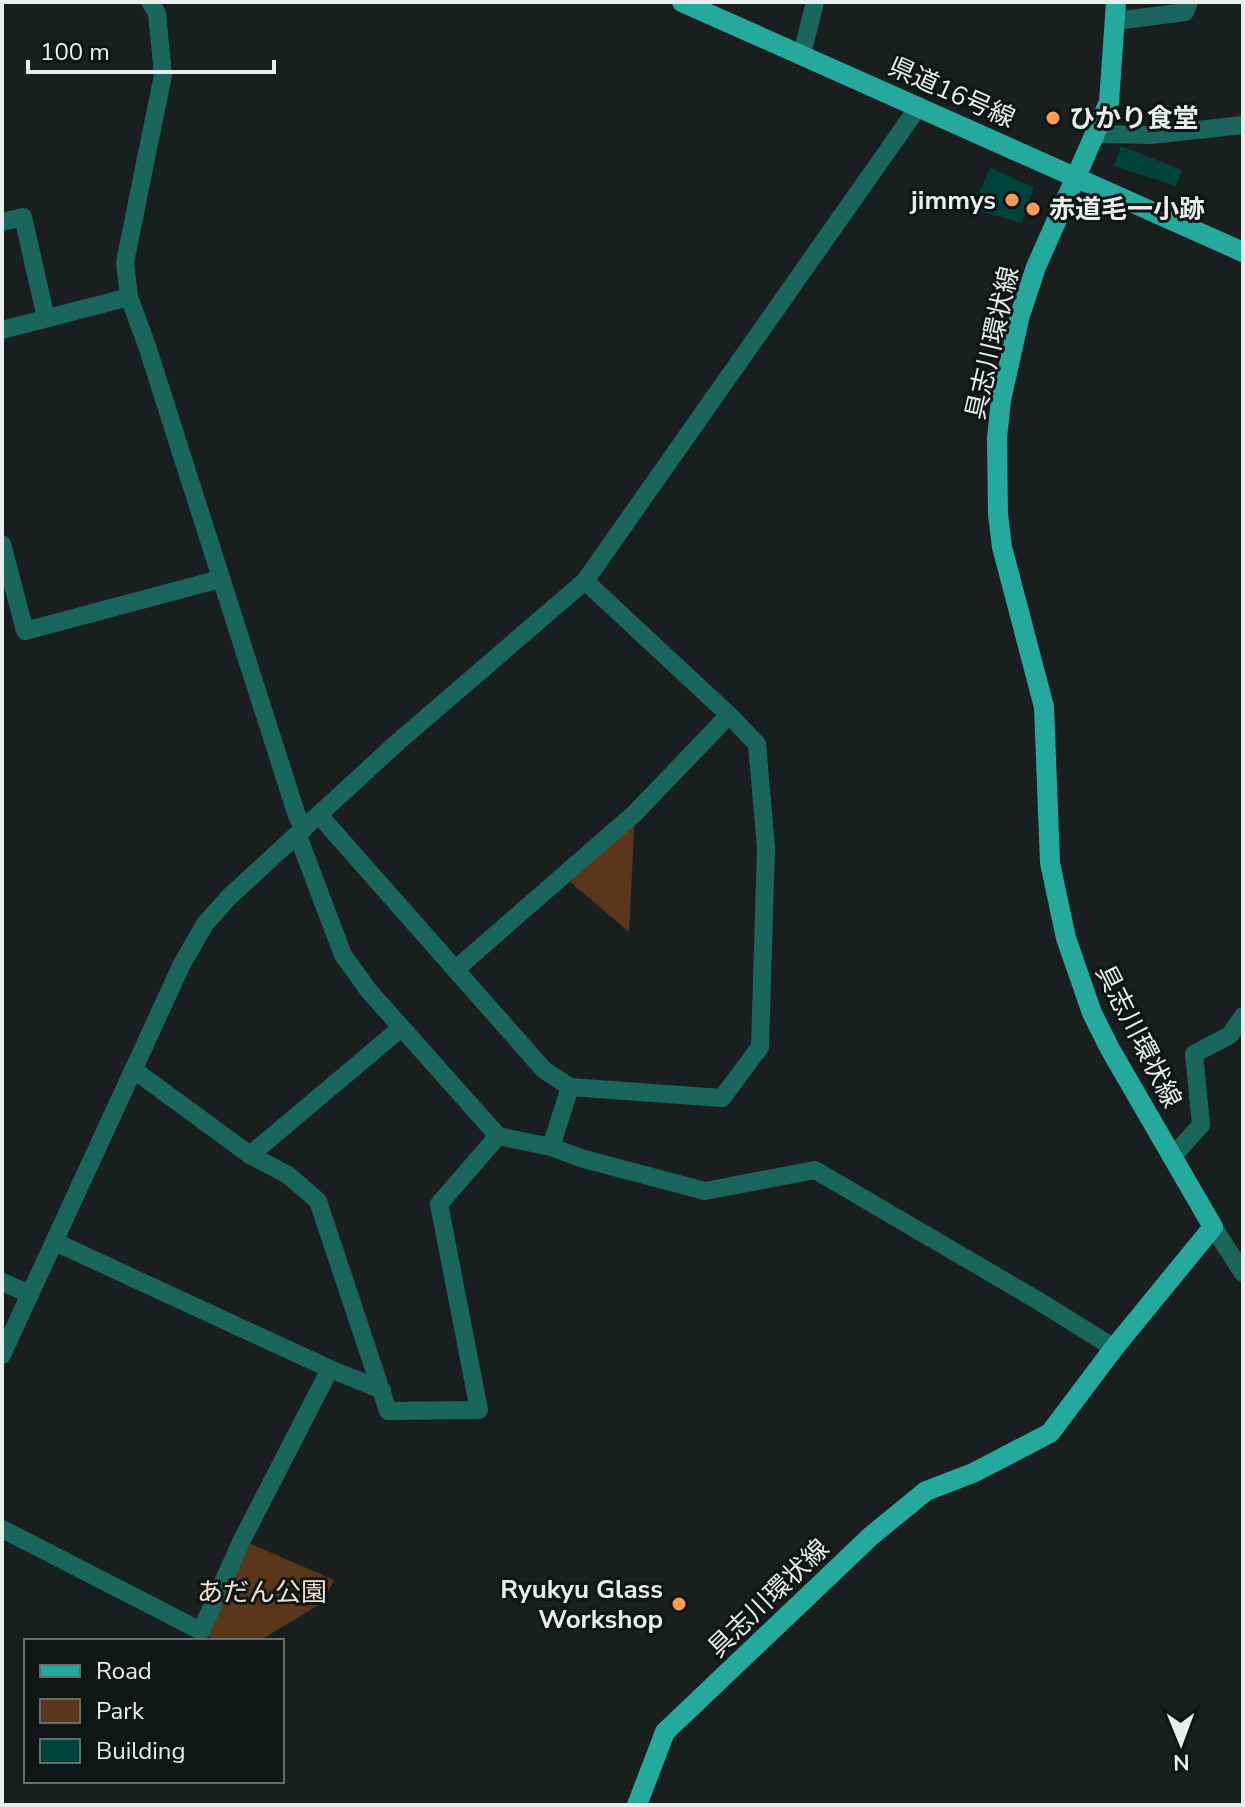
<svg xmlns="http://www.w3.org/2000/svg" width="1245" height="1807" font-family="'Nunito Sans','Noto Sans JP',sans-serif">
<rect width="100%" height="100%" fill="#191f1e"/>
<!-- green -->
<g fill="#5a361b">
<path d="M 635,813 L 629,932 L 562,875 Z"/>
<path d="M 242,1540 L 334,1580 L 322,1603 L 259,1641 L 214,1641 L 201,1631 Z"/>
</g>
<!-- building -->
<g fill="#00423c">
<path d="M 1121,146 L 1182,170 L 1176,186 L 1114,166 Z"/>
<path d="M 990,168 L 1034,187 L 1022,223 L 972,209 Z"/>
</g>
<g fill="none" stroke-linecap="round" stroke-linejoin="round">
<!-- minor -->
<g stroke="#1a665d" stroke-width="18">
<path d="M 150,2 L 157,13 L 163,75 L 125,262 L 129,297 L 147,346 L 297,816 L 304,829"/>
<path d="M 1116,21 L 1185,12 L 1189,2"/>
<path d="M 802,54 L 815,2"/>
<path d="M 1097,134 L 1151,135 L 1243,125"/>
<path d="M 2,222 L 23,217 L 46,318"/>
<path d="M 2,330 L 129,297"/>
<path d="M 2,544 L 25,631 L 220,579"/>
<path d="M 319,815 L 544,1070 L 570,1087 L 722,1098 L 760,1047 L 766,848 L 757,744 L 729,715 L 585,581"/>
<path d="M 298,836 L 343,955 L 369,991 L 498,1136 L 551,1147 L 584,1159 L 705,1191 L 815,1170 L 1042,1303 L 1114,1348"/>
<path d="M 456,969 L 635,813 L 729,715"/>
<path d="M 134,1070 L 250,1155 L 288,1175 L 318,1201 L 388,1411 L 479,1410 L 439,1204 L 498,1136"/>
<path d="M 551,1147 L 570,1087"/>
<path d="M 250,1155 L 401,1028"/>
<path d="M 1173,1156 L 1201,1125 L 1194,1054 L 1230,1035 L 1243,1016"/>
<path d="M 1213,1227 L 1243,1273"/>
<path d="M 55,1242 L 330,1369 L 382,1390"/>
<path d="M 2,1282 L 30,1294"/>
<path d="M 2,1355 L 182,964 L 205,924 L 229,897 L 399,741 L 585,581 L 919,106"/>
<path d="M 2,1529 L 201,1631 L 242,1540 L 330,1369"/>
</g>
<!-- major -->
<g stroke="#25a99c" stroke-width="20">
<path d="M 682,2 L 1243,252"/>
<path d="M 637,1805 L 665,1732 L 871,1536 L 926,1491 L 973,1473 L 1050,1433 L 1114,1348 L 1213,1227 L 1110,1049 L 1092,1013 L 1066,938 L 1050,863 L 1044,707 L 1002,547 L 998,514 L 997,438 L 1001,400 L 1020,315 L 1036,267 L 1109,102 L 1116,2"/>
</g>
</g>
<!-- markers -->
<g fill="#fc9d53" stroke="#101615" stroke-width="3">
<circle cx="1053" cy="118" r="8"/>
<circle cx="1012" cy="200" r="8"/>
<circle cx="1033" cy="209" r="8"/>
<circle cx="679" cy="1604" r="8"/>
</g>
<g text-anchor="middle" stroke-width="6" stroke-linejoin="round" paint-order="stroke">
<!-- street labels -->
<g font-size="26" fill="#e9edec" stroke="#101615">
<text transform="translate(952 92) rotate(24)" y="9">県道16号線</text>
<text transform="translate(992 343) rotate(-77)" y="9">具志川環状線</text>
<text transform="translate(1139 1036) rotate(63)" y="9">具志川環状線</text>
<text transform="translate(768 1598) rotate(-44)" y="9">具志川環状線</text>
</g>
<!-- poi labels -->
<g font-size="26" font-weight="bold" fill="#e9edec" stroke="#101615" text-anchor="start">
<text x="1069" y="127">ひかり食堂</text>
<text x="996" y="209" text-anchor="end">jimmys</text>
<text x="1049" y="218">赤道毛一小跡</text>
<text x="663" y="1598" text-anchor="end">Ryukyu Glass<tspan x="663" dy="30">Workshop</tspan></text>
</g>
<!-- park labels -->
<g font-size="26" fill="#f2e0d3" stroke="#101615">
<text x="262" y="1601">あだん公園</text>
</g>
</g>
<!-- border -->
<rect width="1245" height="1807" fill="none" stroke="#e9edec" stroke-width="8"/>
<!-- legend -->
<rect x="24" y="1639" width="260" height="144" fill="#101615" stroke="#676c6b" stroke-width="2"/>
<rect x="40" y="1665" width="40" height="12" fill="#25a99c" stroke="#676c6b" stroke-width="2"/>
<text x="96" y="1679" font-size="24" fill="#e9edec">Road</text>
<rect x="40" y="1699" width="40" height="24" fill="#5a361b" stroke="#676c6b" stroke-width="2"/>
<text x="96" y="1719" font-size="24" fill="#e9edec">Park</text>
<rect x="40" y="1739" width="40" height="24" fill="#00423c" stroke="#676c6b" stroke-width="2"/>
<text x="96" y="1759" font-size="24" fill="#e9edec">Building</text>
<!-- north arrow -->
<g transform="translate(1181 1743) rotate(179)" stroke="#101615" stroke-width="6" paint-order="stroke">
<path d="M0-6L14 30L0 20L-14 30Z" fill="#e9edec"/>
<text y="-12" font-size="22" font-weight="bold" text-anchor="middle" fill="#e9edec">N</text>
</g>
<!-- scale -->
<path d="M28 60v12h246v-12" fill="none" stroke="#e9edec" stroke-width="4"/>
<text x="40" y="60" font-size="24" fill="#e9edec" stroke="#101615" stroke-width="6" paint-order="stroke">100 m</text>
</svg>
